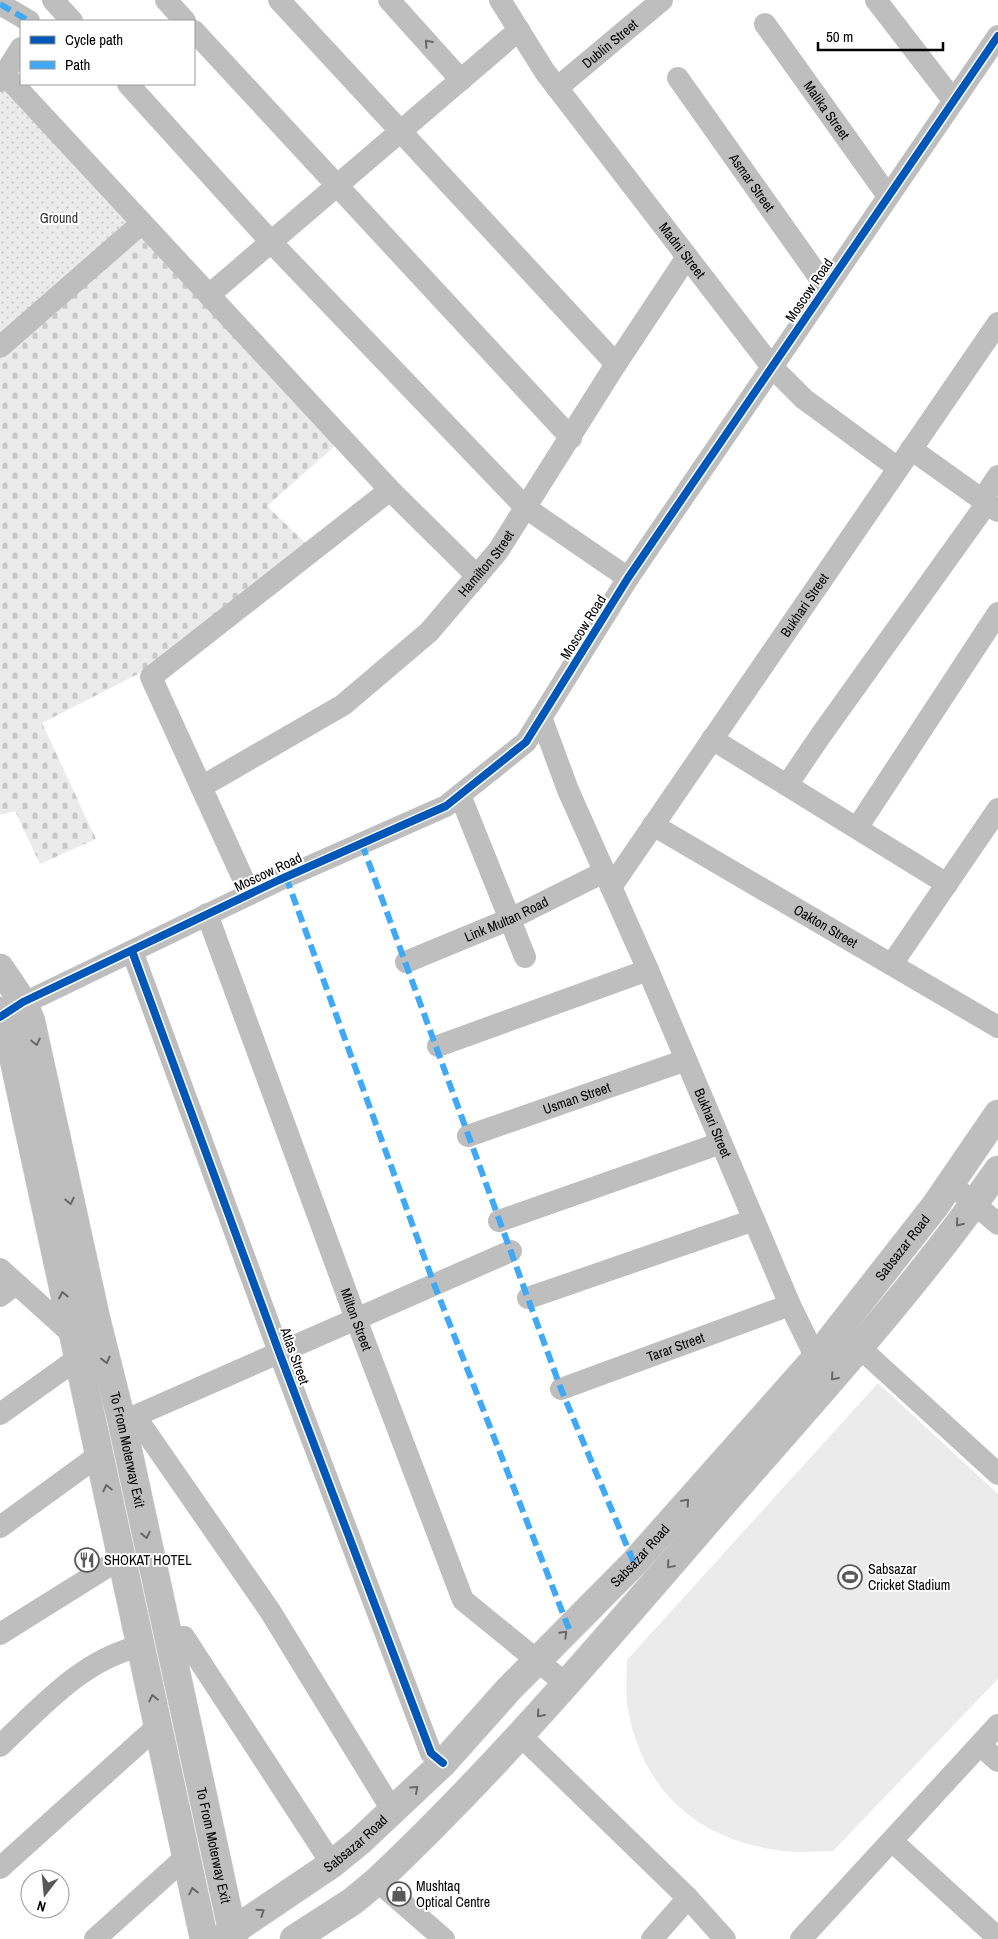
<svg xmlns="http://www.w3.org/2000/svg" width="998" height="1939" font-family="'Archivo Narrow',sans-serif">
<defs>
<pattern id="cemetery-stones" width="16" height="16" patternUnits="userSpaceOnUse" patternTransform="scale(1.25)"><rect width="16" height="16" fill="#ebebeb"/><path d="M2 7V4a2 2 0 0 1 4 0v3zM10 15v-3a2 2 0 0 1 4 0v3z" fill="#c8c8c8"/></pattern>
<pattern id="park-dots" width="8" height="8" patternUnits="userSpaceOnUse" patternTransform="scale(1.25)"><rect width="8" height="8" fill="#ebebeb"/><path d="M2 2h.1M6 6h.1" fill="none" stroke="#c8c8c8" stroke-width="1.8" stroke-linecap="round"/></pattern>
</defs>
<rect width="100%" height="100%" fill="#fff"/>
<!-- grass -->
<path fill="#ebebeb" d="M 878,1383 L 998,1494 L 998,1679 L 833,1851 C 817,1851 800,1853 784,1851 C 700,1841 644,1794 628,1710 C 625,1694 627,1676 627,1660 Z"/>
<!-- cemetery -->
<path fill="url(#cemetery-stones)" d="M 142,223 L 343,439 L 267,506 L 313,550 L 146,670 L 42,723 L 96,839 L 40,864 L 15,811 L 0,815 L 0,347 Z"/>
<!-- park -->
<path fill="url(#park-dots)" d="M 0,81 L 142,223 L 0,347 Z"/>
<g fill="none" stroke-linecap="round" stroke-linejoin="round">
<!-- major casing -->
<g stroke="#dbdbdb" stroke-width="29">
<g id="major">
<path id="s13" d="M 0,968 L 23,1002 L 31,1021 L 96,1318 L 121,1418 L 234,1939"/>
<path d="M 0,1011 L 6,1024 L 204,1939"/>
<path id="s14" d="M 221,1939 L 332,1864 L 359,1842 L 443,1763 L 509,1689 L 634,1563 L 816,1358 L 935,1206 L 998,1114"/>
<path d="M 294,1939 L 353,1901 L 377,1881 C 498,1767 605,1640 714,1514 C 811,1402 913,1292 998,1170"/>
</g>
</g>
<!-- minor -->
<g stroke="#bebebe" stroke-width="22">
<path d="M 53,0 L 72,21"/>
<path d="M 166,0 L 185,21"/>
<path d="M 279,0 L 616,364"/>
<path d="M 389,0 L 461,80"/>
<path id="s1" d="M 500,0 L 545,72 L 772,367 L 804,399 L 898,468"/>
<path d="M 876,0 L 953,100"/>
<path d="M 0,4 L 29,21"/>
<path id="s2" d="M 765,24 L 888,196"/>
<path d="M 194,31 L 571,438"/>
<path d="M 5,75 L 390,490 L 477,576"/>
<path id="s3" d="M 678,78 L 826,287"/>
<path d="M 0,81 L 21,48"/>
<path d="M 128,84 L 272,243 L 526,508 L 628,578"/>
<path id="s4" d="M 557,88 L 662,0"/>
<path d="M 209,295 L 519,30"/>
<path d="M 0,347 L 142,223"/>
<path d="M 911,449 L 998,511"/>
<path d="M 982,500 L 998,476"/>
<path id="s5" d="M 541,717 L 568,790 L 648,970 L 790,1305 L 816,1358"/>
<path d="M 712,739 L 947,884"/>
<path d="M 787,785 L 821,735 L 987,503"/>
<path id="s6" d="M 201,787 L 343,705 L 429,632 L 498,551 L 616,364 L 687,257"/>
<path d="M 460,795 L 525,957"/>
<path id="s7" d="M 653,825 L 998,1027"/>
<path d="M 857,828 L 998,613"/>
<path id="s8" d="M 611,887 L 998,323"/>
<path d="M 250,894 L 151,677 L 390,490"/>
<path id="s9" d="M 207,914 L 356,1319 L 463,1600 L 566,1684"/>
<path d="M 132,951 L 279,1352 L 431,1753 L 443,1763"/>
<path id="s10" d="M 406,962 L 510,919 L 604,872"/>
<path d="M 892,964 L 998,809"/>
<path d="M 10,1010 L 279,880 L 446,806 L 526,742 L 628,578 L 998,36"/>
<path d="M 438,1046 L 648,970"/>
<path id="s11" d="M 468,1136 L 686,1060"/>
<path d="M 950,1183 L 998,1224"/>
<path d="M 499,1221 L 721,1143"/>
<path d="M 0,1269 L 71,1333"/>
<path d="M 0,1296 L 16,1284"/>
<path d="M 528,1298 L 754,1220"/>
<path d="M 859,1347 L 998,1474"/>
<path id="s12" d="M 561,1389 L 790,1305"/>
<path d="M 0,1414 L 77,1359"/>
<path d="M 135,1416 L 511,1251"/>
<path d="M 121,1418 L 135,1416 L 270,1611 L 392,1810"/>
<path d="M 0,1527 L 99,1455"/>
<path d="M 0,1634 L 123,1557"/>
<path d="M 169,1639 L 184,1637 L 332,1864"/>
<path d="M 521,1736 L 688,1898 L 725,1939"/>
<path d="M 980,1745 L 998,1761"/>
<path d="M 0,1746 C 42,1706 83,1659 141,1646"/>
<path d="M 892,1841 L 998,1938"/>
<path d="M 0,1868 L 158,1726"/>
<path d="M 377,1881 L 444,1939"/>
<path d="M 95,1939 L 186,1857"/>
<path d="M 652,1939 L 688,1898"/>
<path d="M 801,1939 L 998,1725"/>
</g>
<!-- major -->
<use href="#major" stroke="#bebebe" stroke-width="28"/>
<!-- quiet -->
<g stroke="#3fa9f5" stroke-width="6" stroke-dasharray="12 6" stroke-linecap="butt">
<path d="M 0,4 L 29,21"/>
<path d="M 362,844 L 561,1389 L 634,1563"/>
<path d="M 286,877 L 434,1284 L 569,1629"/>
</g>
<!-- cycleway casing -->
<g stroke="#fff" stroke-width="11">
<g id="cycleway">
<path d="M 132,951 L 279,1352 L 431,1753 L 443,1763"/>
<path d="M 0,1017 L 23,1002 L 279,880 L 446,806 L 526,742 L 628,578 L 998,36"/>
</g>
</g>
<!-- cycleway -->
<use href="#cycleway" stroke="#0057b8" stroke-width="8"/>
</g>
<!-- one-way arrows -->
<defs><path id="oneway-chevron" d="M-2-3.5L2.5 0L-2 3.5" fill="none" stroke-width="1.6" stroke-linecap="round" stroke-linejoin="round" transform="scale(1.25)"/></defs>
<g stroke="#686868">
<use href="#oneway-chevron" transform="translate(428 43) rotate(-132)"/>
<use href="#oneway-chevron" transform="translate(36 1042) rotate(78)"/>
<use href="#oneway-chevron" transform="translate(70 1201) rotate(78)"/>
<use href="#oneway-chevron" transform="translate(959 1223) rotate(129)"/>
<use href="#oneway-chevron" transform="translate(63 1295) rotate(-101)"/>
<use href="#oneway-chevron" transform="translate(106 1360) rotate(76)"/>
<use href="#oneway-chevron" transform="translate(834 1377) rotate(131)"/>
<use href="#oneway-chevron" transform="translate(107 1488) rotate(-103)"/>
<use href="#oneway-chevron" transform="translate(686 1502) rotate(-49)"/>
<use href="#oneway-chevron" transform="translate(146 1535) rotate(78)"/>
<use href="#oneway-chevron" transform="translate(670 1565) rotate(131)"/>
<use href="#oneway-chevron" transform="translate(564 1634) rotate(-45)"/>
<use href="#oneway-chevron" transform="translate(153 1698) rotate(-102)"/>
<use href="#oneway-chevron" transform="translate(540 1714) rotate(131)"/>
<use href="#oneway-chevron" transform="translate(415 1789) rotate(-42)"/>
<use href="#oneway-chevron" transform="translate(193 1891) rotate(-102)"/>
<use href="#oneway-chevron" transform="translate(261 1912) rotate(-34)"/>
</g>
<!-- icons -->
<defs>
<g id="restaurant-ring" transform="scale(1.25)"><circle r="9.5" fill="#fff" stroke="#595959" stroke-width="1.5"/><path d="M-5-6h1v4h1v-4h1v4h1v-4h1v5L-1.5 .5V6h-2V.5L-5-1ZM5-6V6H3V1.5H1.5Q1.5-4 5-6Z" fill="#595959"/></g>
<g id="stadium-ring" transform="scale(1.25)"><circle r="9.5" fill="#fff" stroke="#595959" stroke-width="1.5"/><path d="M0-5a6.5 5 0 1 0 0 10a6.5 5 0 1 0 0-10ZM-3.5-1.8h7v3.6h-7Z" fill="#595959"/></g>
<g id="shop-ring" transform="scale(1.25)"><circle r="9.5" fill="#fff" stroke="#595959" stroke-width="1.5"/><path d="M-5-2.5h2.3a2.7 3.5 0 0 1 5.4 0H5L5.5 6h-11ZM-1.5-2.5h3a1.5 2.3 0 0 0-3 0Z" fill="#595959"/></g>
</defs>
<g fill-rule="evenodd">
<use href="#restaurant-ring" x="87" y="1560"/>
<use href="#stadium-ring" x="850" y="1577"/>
<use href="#shop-ring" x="399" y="1894"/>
</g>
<g text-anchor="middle" stroke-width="4" stroke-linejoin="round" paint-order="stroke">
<!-- street labels -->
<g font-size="14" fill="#000" stroke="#fff">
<text dy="5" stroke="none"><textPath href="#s4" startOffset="69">Dublin Street</textPath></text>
<text dy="5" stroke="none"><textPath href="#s2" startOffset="106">Malika Street</textPath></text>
<text dy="5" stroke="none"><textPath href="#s3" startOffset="128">Asmar Street</textPath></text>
<text dy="5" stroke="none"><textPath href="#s1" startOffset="310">Madni Street</textPath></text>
<text transform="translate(809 290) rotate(-56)" y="5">Moscow Road</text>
<text dy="5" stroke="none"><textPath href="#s6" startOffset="366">Hamilton Street</textPath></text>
<text dy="5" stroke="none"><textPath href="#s8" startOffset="342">Bukhari Street</textPath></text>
<text transform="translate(583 627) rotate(-58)" y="5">Moscow Road</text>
<text transform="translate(268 872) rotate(-25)" y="5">Moscow Road</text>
<text dy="5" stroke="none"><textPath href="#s10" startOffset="109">Link Multan Road</textPath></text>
<text dy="5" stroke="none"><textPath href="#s7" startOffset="200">Oakton Street</textPath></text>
<text dy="5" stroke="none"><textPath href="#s11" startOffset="115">Usman Street</textPath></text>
<text dy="5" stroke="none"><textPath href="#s5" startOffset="441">Bukhari Street</textPath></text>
<text dy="5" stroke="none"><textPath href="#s14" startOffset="975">Sabsazar Road</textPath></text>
<text dy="5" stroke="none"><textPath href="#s9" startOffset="432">Milton Street</textPath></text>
<text dy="5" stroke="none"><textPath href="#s12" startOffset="122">Tarar Street</textPath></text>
<text transform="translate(295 1356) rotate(70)" y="5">Atlas Street</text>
<text dy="5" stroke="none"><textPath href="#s13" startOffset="501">To From Moterway Exit</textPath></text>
<text dy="5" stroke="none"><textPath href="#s14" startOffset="570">Sabsazar Road</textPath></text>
<text dy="5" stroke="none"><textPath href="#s14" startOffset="165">Sabsazar Road</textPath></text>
<text dy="5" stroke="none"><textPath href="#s13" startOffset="906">To From Moterway Exit</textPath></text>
</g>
<!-- park labels -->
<g font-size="14" fill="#313131" stroke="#fff">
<text x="59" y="223">Ground</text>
</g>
<!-- poi labels -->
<g font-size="14" fill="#000" stroke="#fff" text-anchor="start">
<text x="104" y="1565">SHOKAT HOTEL</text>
<text x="868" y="1574">Sabsazar<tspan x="868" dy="16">Cricket Stadium</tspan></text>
<text x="416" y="1891">Mushtaq<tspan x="416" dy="16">Optical Centre</tspan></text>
</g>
</g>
<!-- legend -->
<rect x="20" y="20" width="175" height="65" fill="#ffffff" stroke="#999999"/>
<rect x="30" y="36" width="25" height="8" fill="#0057b8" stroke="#999999"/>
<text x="65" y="45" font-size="15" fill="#000000">Cycle path</text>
<rect x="30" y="61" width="25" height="8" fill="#3fa9f5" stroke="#999999"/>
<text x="65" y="70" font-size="15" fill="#000000">Path</text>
<!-- north arrow -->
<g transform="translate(45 1894) rotate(196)"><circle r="24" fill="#ffffff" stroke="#999999"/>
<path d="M0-4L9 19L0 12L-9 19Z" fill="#595959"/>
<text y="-8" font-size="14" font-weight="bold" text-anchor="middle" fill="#000000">N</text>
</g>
<!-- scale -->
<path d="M818 42v8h125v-8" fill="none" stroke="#000000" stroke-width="2.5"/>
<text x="826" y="42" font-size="15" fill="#000000" stroke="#ffffff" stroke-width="4" paint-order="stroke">50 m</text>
</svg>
